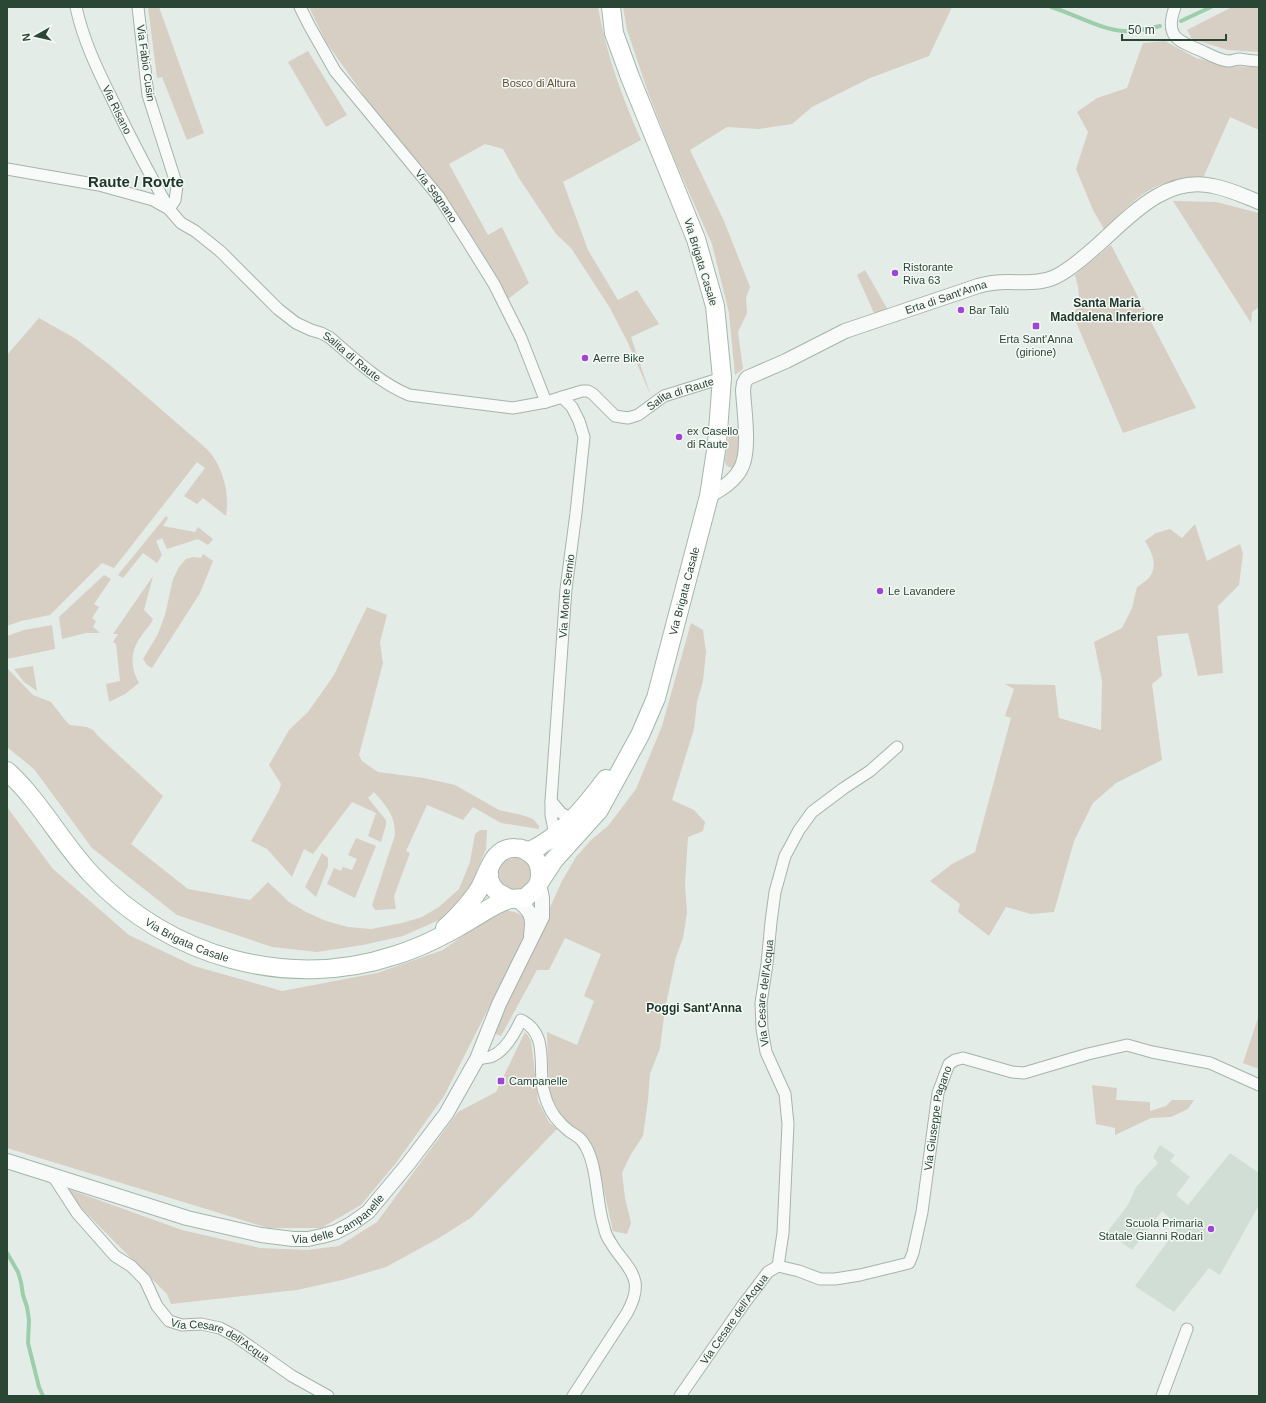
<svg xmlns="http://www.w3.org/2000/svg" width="1266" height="1403" font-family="Helvetica,sans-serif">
<rect width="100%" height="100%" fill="#e4ece7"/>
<!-- built -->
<path fill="#d1ded6" d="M 1160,1145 L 1175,1155 L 1170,1161 L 1190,1177 L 1176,1195 L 1188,1205 L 1230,1153 L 1259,1173 L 1259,1205 L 1220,1275 L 1209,1268 L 1174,1312 L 1135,1286 L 1179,1226 L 1162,1211 L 1132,1250 L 1107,1232 L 1128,1205 L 1136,1187 L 1158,1163 L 1153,1157 Z"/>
<!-- green -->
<g fill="#d7cec4">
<path d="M 148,7 L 159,7 L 204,133 L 187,140 L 162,77 L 157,78 Z"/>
<path d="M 309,7 L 598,7 C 606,53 622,97 641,140 L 563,182 L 588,250 L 618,300 L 637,290 L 659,324 L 631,337 L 651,396 L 628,343 L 610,308 L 571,248 L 556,234 L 519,178 L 503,149 L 485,144 L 449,164 L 488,235 L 502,227 L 529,283 L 508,299 L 477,244 L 428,173 L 377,114 L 326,42 Z"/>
<path d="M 623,7 L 952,7 L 929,56 L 870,78 L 812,107 L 792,124 L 759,129 L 727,127 L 690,150 L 724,221 L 750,287 L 746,298 L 747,313 L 738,332 L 743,369 L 735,375 L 729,313 L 712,244 L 676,163 L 649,95 L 627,30 Z"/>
<path d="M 1232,7 L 1259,7 L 1259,52 L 1228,50 L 1192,39 L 1187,30 Z"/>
<path d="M 1165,41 L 1196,58 L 1226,66 L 1259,67 L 1259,130 L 1230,117 L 1203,178 C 1189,179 1176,180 1163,184 C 1140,191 1122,213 1104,229 L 1093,210 L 1076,169 L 1088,132 L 1077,112 L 1097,98 L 1127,88 L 1143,43 Z"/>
<path d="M 308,51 L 347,115 L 326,127 L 288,62 Z"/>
<path d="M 1173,201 L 1216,202 L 1259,213 L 1259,307 L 1252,312 L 1251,323 Z"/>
<path d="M 1111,245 L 1196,408 L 1123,433 L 1073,315 C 1082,303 1079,289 1075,275 Z"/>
<path d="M 865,270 L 888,310 L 874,313 L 857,275 Z"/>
<path d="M 39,318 L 76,339 L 111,366 L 208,450 C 223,467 230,494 226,516 L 203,498 L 197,504 L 184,496 L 205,468 L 197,462 L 114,568 L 102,563 L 50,615 L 21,621 L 7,626 L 7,355 Z"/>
<path d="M 738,427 L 740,455 L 736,467 L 731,468 L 726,465 L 725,461 L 730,428 Z"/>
<path d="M 166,516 L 168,518 L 163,526 L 195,532 L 198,527 L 213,539 L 208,545 L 198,539 L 167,549 L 162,538 L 156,541 L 162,555 L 157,563 L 143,553 L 123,578 L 118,575 Z"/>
<path d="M 1195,524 L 1207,561 L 1240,544 L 1243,554 L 1239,585 L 1218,606 L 1223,673 L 1198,676 L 1188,633 L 1157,636 L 1162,676 L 1152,684 L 1162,760 L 1116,783 L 1093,803 L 1074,841 L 1054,912 L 1031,914 L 1006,907 L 989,936 L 958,912 L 960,904 L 930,881 L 952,864 L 975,852 L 1011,718 L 1005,716 L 1014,689 L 1005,684 L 1055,685 L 1059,718 L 1101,730 L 1102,681 L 1094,642 L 1122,628 L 1132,608 L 1137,587 C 1141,584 1145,582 1148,579 C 1159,567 1152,552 1145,541 L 1156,533 L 1170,529 L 1182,538 Z"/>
<path d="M 203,554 L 213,561 L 200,593 L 152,668 L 147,665 L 143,659 L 158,634 L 165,615 L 173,579 L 179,567 L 186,559 L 193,557 L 201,558 Z"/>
<path d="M 104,575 L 111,579 L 94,604 L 99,607 L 92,618 L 96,621 L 93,627 L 100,633 L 86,633 L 62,639 L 59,617 Z"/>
<path d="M 153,576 L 144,610 L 153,619 C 150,626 146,629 142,635 C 130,651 130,666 139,683 L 125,694 L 109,702 L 106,684 L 120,681 L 116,644 L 113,642 L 118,634 L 113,634 Z"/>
<path d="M 367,607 L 387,615 L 380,642 L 383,663 L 359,755 L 362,761 L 378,772 L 424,778 L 455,785 L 499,810 L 522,815 L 533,819 L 539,826 L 539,829 L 501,823 L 473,807 L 463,820 L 427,805 L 406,851 L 410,853 L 394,896 L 396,909 L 375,910 L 372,905 L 395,835 C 395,815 387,807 374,792 L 368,798 L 386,820 L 386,825 L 381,842 L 368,836 L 376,813 L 352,802 L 313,854 L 304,849 L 292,877 L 267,849 L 251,841 L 279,791 L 281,784 L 269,765 L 289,730 L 308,712 L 334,675 Z"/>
<path d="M 691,623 L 703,630 L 706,652 L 703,681 L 697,702 L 694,729 L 672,800 L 694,810 L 705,822 L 703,831 L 688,837 L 685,884 L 687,913 L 683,938 L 676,957 L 665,1009 L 660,1048 L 650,1074 L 648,1100 L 643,1136 L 631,1154 L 622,1173 L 625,1198 L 631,1223 L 627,1234 L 613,1231 L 595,1151 L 581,1133 L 562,1117 L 549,1092 L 547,1032 L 577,1045 L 594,1001 L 584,996 L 601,954 L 565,938 L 549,970 L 537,970 L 501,1036 L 493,1033 L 562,881 L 576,857 L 591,840 L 608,826 L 636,789 L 662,726 Z"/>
<path d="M 52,625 L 55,649 L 7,659 L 7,636 L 24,630 Z"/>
<path d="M 33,666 L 37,691 L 24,682 L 14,669 Z"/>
<path d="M 7,668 L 33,695 L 51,702 L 65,720 L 70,725 L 87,727 L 93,730 L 99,737 L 163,796 L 131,844 L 188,889 L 250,900 L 268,882 L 289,902 L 306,912 L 326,921 L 348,927 L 371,929 L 402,923 L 422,917 L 439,907 L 459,889 L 470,862 L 475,834 L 480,830 L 487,830 L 486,849 L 468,891 L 455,907 L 439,920 L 403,936 L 363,945 L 317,952 L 272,947 L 177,915 L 92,848 L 34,769 L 7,747 Z"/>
<path d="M 7,807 L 53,869 L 129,935 L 194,966 L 282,991 L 377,973 L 443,950 L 486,919 L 502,909 L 518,913 L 527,920 L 526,934 L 444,1096 L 396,1163 L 361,1205 L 321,1228 L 268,1228 L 7,1148 Z"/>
<path d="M 356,838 L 376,846 L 355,898 L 327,884 L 334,868 L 341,871 L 343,867 L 352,870 L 357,859 L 348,855 Z"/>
<path d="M 322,853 L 328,858 L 328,866 L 316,897 L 305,887 Z"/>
<circle cx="515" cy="874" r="16"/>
<path d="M 1259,1015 L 1259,1069 L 1243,1063 Z"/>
<path d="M 525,1032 L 531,1040 L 538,1101 L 549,1122 L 557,1129 L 472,1217 L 439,1238 L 386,1267 L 342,1280 L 297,1290 L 171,1304 L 167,1294 L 83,1210 L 68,1189 L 182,1230 L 260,1248 L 307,1250 L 339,1246 L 377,1222 L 458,1112 L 496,1092 Z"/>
<path d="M 1092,1085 L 1117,1088 L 1116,1100 L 1150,1102 L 1150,1111 L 1166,1106 L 1172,1100 L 1194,1100 L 1188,1109 L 1171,1117 L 1151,1118 L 1115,1135 L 1115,1128 L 1096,1124 Z"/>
</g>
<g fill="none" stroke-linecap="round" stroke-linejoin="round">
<!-- stream -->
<g stroke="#9dceab" stroke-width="4">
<path d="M 1051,7 C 1072,13 1102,30 1123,31 C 1135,32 1148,29 1160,26"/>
<path d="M 1181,21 L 1211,7"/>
<path d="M 7,1253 L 18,1272 L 21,1282 L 23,1295 L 27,1307 L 29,1320 L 28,1343 L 39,1387 L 43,1396"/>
</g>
<!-- minor casing -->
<g stroke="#a5b4aa" stroke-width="13">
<g id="minor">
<path id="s1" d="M 76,7 C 83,40 98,71 113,101 C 130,137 149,173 169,209 L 175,200 L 177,186 L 148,95 L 138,7"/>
<path id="s2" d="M 300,7 L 309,25 L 335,71 L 439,197 L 466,239 L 494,284 L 521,338 L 546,402"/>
<path d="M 1175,7 C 1164,37 1178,41 1202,51 C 1210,55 1219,60 1228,61 C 1232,61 1236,59 1240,59 C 1247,60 1253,61 1259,61"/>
<path id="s3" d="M 7,169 L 99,185 L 153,200 L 169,209 L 181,223 L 195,231 L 220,251 L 278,309 L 296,323 L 311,330 L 321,333 L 329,337 C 354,358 378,382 409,395 L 513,408 L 546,402 L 582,391 L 588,391 L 593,394 L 615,416 L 628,418 L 638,415 L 664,396 L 722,378"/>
<path d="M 551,801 L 561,813 L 572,819 L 575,824"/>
<path id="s4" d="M 555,835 L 551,815 L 551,801 L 566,589 L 576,513 L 584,437 L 579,421 L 572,407 L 562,397"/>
<path d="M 477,1059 C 481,1058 486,1058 490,1057 C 505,1052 515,1033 521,1020 C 546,1032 540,1058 542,1081 C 542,1088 545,1096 547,1102 C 551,1113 560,1124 569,1131 C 576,1136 581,1137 586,1147 C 598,1169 596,1202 604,1227 C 605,1232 608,1239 611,1243 C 618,1256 632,1267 635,1282 C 637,1293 632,1304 627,1313 L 573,1396"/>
<path id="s5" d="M 53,1176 L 77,1213 L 115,1256 L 131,1266 L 145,1280 L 157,1306 L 169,1321 L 182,1325 L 201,1324 L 220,1328 L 235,1336 L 292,1376 L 328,1396"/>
<path id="s6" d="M 778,1266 L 799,1271 L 820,1279 L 835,1279 L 860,1275 L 909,1263 L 913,1253 L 922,1212 L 938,1093 L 949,1064 L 955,1060 L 963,1058 L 1012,1072 L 1024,1073 L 1088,1054 L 1127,1045 L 1152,1052 L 1210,1063 L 1259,1085"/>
<path id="s7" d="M 680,1396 L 743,1305 L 768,1272 L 778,1266 L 783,1233 L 788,1124 L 785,1094 L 766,1052 L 762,1029 L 761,1003 L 767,964 L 771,922 L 775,892 L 785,856 L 799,830 L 812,812 L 844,788 L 870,771 L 897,747"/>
<path d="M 1162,1396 L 1187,1329"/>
</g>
</g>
<!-- tertiary casing -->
<g stroke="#a5b4aa" stroke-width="16">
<g id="tertiary">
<path id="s8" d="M 709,496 C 721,489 733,482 740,470 C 751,453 744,411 743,390 L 744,383 L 747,378 L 786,361 L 845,331 L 978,286 C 988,283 997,282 1008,282 C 1024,282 1040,284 1055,277 C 1072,269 1086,255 1099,244 C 1130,216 1166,175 1213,186 C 1229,189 1244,196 1259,202"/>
<path d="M 517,900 C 531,911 534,916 531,935"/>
<path id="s9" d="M 7,1161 L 187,1218 L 261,1235 L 293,1239 L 308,1239 L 322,1236 L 336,1232 L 351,1224 L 368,1212 L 408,1164 L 446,1114 L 477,1059 L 499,1004 L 542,917 L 542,898 L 539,883"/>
</g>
</g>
<!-- primary casing -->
<g stroke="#a2b9aa" stroke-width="20">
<g id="primary">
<path id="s10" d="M 7,771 C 40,801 61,842 91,874 C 168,957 288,991 396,955 C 422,947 447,934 470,920 C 485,912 493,904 510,899"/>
<path d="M 528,852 C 561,837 585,807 606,779"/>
<path id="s11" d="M 489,871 L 489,879 L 492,886 L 497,892 L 510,899 L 525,898 L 535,889 L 554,860 L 599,810 L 640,735 L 656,698 L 709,496 L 717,444 L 722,378 L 715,306 L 696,239 L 630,77 L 614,33 L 611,7"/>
<path d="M 445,928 C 457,918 467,906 476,894 C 488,878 490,847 515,848 C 522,848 529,851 534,857 C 541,864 541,873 539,883"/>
</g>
</g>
<!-- minor -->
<use href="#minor" stroke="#f7faf8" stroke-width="11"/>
<!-- tertiary -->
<use href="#tertiary" stroke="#f7faf8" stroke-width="14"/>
<!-- primary -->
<use href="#primary" stroke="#fff" stroke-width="18"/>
</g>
<!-- markers -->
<g fill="#9e44d6" stroke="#f4f9f6" stroke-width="1.5">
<circle cx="895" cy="273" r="4"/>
<circle cx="961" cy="310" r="4"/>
<rect x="1032" y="322" width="8" height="8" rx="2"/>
<circle cx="585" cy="358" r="4"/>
<circle cx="679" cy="437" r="4"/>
<circle cx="880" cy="591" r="4"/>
<rect x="497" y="1077" width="8" height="8" rx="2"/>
<circle cx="1211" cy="1229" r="4"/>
</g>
<g text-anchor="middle" stroke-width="3" stroke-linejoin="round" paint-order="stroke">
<!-- street labels -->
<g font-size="11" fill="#2a4635" stroke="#f4f9f6">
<text transform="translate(146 63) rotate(82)" y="4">Via Fabio Cusin</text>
<text dy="4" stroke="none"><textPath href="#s1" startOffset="111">Via Risano</textPath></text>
<text dy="4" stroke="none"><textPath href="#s2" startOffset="234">Via Segnano</textPath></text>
<text transform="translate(701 262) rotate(73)" y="4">Via Brigata Casale</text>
<text dy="4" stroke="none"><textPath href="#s8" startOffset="350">Erta di Sant'Anna</textPath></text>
<text dy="4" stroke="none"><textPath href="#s3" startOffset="405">Salita di Raute</textPath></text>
<text dy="4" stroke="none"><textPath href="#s3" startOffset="765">Salita di Raute</textPath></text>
<text dy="4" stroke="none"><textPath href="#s11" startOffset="405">Via Brigata Casale</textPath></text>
<text dy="4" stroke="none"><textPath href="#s4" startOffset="240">Via Monte Sernio</textPath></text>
<text dy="4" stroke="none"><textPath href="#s10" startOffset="251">Via Brigata Casale</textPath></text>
<text dy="4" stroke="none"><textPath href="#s7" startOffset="442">Via Cesare dell'Acqua</textPath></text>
<text dy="4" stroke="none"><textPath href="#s6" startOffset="283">Via Giuseppe Pagano</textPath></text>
<text dy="4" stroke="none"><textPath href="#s9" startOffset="348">Via delle Campanelle</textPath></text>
<text dy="4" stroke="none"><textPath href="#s7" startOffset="94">Via Cesare dell'Acqua</textPath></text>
<text dy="4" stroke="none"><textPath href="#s5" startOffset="244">Via Cesare dell'Acqua</textPath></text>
</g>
<!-- park labels -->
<g font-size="11" fill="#625036" stroke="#f4f9f6">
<text x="539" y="87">Bosco di Altura</text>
</g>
<!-- poi labels -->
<g font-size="11" fill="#2a4635" stroke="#f4f9f6" text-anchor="start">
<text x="903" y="271">Ristorante<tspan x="903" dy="13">Riva 63</tspan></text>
<text x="969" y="314">Bar Talù</text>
<text x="1036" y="343" text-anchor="middle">Erta Sant'Anna<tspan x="1036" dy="13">(girione)</tspan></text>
<text x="593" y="362">Aerre Bike</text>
<text x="687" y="435">ex Casello<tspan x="687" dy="13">di Raute</tspan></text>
<text x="888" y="595">Le Lavandere</text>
<text x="509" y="1085">Campanelle</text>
<text x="1203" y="1227" text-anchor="end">Scuola Primaria<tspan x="1203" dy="13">Statale Gianni Rodari</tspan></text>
</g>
<!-- neighbourhood labels -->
<g font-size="12" font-weight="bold" fill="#1c3728" stroke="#f4f9f6">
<text x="1107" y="307">Santa Maria<tspan x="1107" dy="14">Maddalena Inferiore</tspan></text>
<text x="694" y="1012">Poggi Sant'Anna</text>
</g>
<!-- district labels -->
<g font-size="15" font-weight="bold" fill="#1c3728" stroke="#f4f9f6">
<text x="136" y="187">Raute / Rovte</text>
</g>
</g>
<!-- border -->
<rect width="1266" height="1403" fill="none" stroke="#2a4635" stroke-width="16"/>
<!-- north arrow -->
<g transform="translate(36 36) rotate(262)" stroke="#f4f9f6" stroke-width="3" paint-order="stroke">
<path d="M0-3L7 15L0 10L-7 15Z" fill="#2a4635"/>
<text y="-6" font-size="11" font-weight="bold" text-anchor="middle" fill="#2a4635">N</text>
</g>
<!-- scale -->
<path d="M1122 34v6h104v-6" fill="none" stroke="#2a4635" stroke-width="2"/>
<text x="1128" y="34" font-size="12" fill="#2a4635" stroke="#f4f9f6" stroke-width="3" paint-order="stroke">50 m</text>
</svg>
